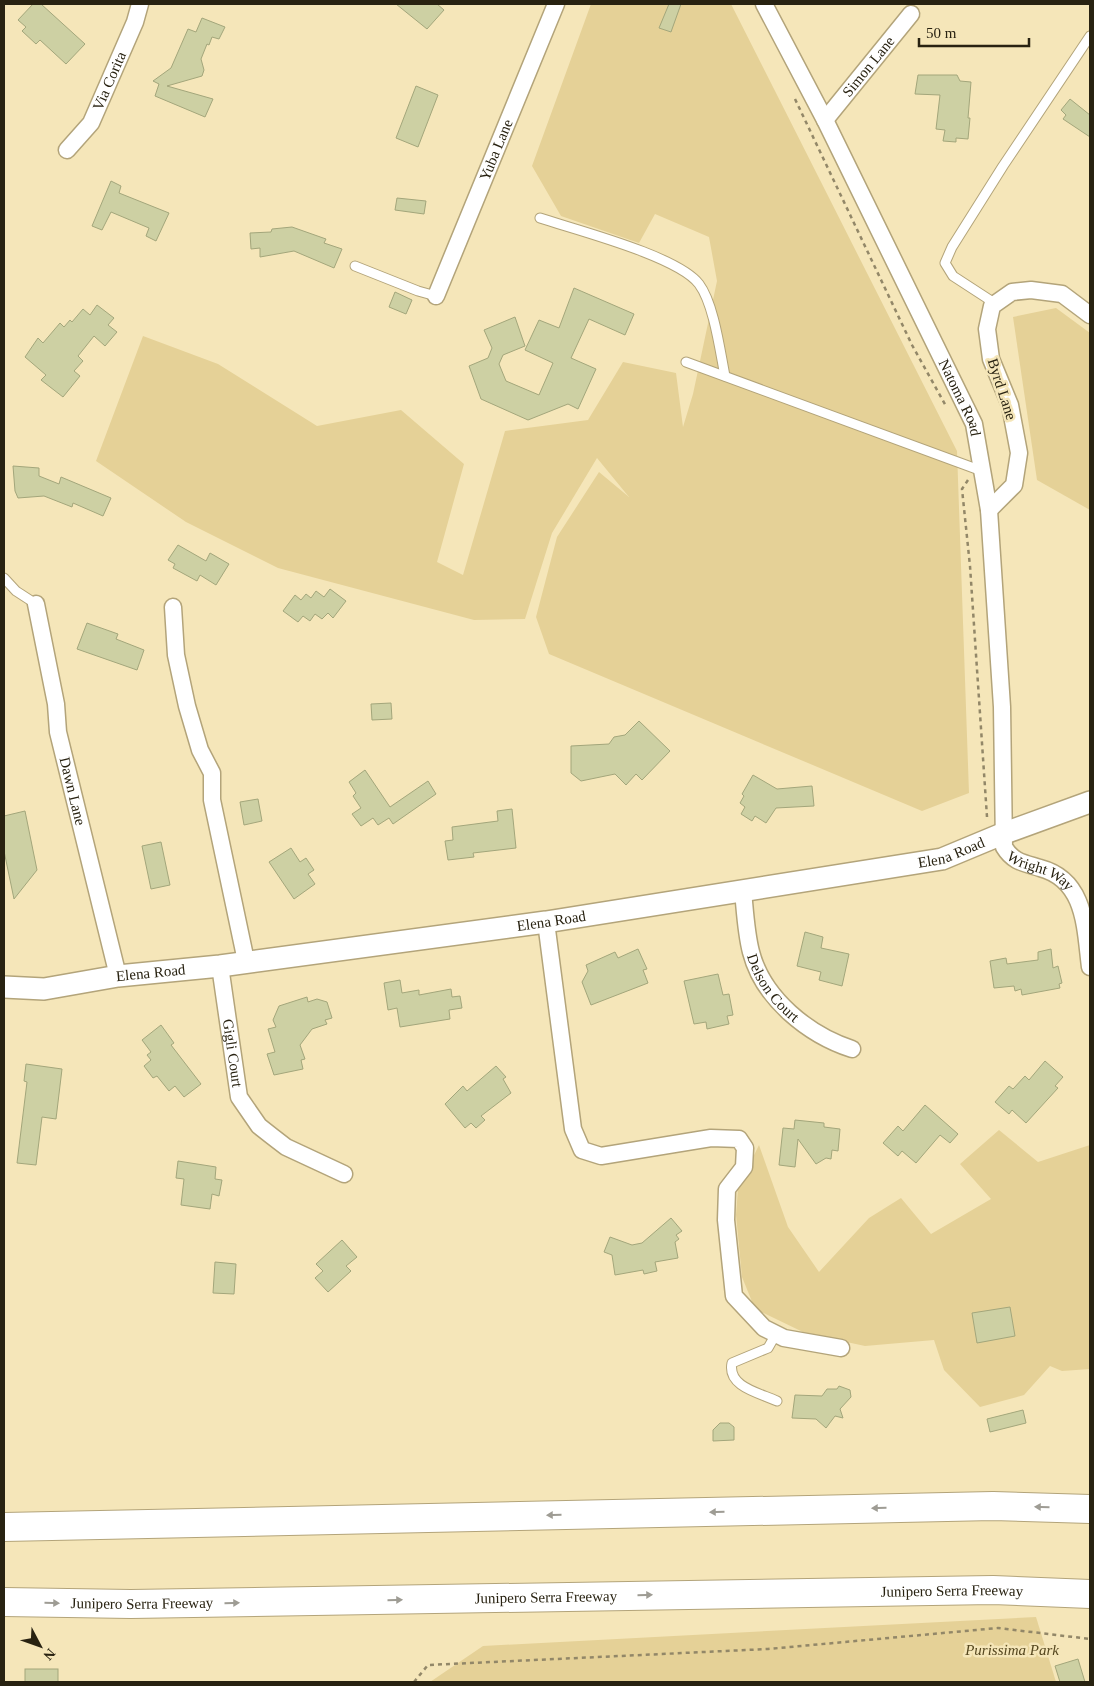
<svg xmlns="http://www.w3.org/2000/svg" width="1094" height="1686" font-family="'Times New Roman',serif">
<rect width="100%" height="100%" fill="#f5e6b9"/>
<!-- green -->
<g fill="#e5d197">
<path d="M 591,4 L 731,4 L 957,451 L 969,793 L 922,811 L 549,654 L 536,617 L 557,537 L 599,472 L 629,497 L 597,458 L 552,533 L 525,619 L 474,620 L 278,568 L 186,522 L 96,461 L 143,336 L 218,364 L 317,426 L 401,410 L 464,464 L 437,562 L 463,575 L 505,431 L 588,420 L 623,362 L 676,373 L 683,427 L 693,394 L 717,281 L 709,237 L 655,214 L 639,243 L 561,216 L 532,166 Z"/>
<path d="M 1056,308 L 1090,333 L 1090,510 L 1037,480 L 1013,317 Z"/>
<path d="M 999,1130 L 1038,1162 L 1090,1145 L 1090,1369 L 1062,1371 L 1050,1366 L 1024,1395 L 980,1407 L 944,1370 L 934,1340 L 865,1346 L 805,1333 L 755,1309 L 742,1277 L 736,1215 L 738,1188 L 759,1145 L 788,1227 L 819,1272 L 869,1218 L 901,1198 L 931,1234 L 991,1199 L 960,1164 Z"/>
<path d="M 1036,1617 L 1056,1682 L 430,1682 L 483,1646 Z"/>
</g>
<!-- building -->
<g fill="#cdd0a3" stroke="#a3a67b">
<path d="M 33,4 L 41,4 L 85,44 L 66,64 L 40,40 L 36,44 L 22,31 L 26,27 L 18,20 Z"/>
<path d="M 396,4 L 437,4 L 444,10 L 427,29 Z"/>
<path d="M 669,4 L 681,4 L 671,32 L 659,28 Z"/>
<path d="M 202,18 L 225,27 L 219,39 L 212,37 L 209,45 L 207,44 L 201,59 L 204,70 L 202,76 L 167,86 L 213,99 L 205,117 L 155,96 L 159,84 L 153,81 L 171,68 L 188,29 L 196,32 Z"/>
<path d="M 918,75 L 957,75 L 960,81 L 971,82 L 968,118 L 970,118 L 968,139 L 956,138 L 956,142 L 943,141 L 945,130 L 936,129 L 940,95 L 915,94 Z"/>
<path d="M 416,86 L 438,95 L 418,147 L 396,138 Z"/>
<path d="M 1070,99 L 1090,115 L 1090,137 L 1063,119 L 1066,115 L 1061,110 Z"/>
<path d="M 111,181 L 121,186 L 119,193 L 169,213 L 156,241 L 146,236 L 149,228 L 111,212 L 102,230 L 92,226 Z"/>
<path d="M 397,198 L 426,201 L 424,214 L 395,210 Z"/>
<path d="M 292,227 L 326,239 L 324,243 L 342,249 L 334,268 L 294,251 L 260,257 L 260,248 L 251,249 L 250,233 L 271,232 L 272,229 Z"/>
<path d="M 574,288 L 634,314 L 625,335 L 589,319 L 571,358 L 596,369 L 578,409 L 568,404 L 528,420 L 481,399 L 469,366 L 488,358 L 492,348 L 484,330 L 515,317 L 525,346 L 503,355 L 499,364 L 506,381 L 539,395 L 553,363 L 525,350 L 539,320 L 559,328 Z"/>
<path d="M 395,292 L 412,300 L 406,314 L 389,307 Z"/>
<path d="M 97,305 L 114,318 L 108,325 L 117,332 L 105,346 L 94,336 L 78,356 L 83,361 L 74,371 L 80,376 L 63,397 L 41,380 L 46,375 L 25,357 L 38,338 L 43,343 L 60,323 L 64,327 L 70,320 L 72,322 L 83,309 L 90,315 Z"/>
<path d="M 13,466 L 39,468 L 39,476 L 59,484 L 61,477 L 111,498 L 103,516 L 73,503 L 72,507 L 44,496 L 18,498 L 15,491 Z"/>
<path d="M 178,545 L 206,561 L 210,553 L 229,564 L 216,585 L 200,575 L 197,581 L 173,568 L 175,564 L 168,560 Z"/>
<path d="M 330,589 L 346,601 L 333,618 L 328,613 L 322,619 L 315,614 L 310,621 L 303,616 L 298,622 L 283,611 L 295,595 L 301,600 L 306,594 L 311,598 L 316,591 L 324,597 Z"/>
<path d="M 87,623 L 118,634 L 116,639 L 144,650 L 137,670 L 77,649 Z"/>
<path d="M 391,703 L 392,719 L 372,720 L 371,704 Z"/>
<path d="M 639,721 L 670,751 L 642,780 L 636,774 L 626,785 L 615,774 L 581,781 L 571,773 L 571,746 L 609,744 L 614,737 L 625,735 Z"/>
<path d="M 365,770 L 390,807 L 428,781 L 436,794 L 393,824 L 389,818 L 378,825 L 373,818 L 361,826 L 352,814 L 361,808 L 353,796 L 356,793 L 349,782 Z"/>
<path d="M 753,775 L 777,789 L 812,786 L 814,806 L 776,808 L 766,823 L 755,816 L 752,821 L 741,814 L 745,807 L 740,803 L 744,796 L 742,794 Z"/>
<path d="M 258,799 L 262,821 L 244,825 L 240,802 Z"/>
<path d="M 512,809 L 516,848 L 473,853 L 474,857 L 448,860 L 445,841 L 453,840 L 452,827 L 498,821 L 497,811 Z"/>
<path d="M 25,811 L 37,870 L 14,899 L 4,851 L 4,816 Z"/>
<path d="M 161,842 L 170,885 L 151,889 L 142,846 Z"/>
<path d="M 291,848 L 300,862 L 306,858 L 314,870 L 308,874 L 315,884 L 294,899 L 269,862 Z"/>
<path d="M 805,932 L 823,937 L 821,948 L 849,954 L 842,986 L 819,980 L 821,972 L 797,966 Z"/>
<path d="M 638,949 L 647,969 L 643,970 L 648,983 L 591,1005 L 582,982 L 588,971 L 586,965 L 615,952 L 618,958 Z"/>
<path d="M 1051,949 L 1053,968 L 1058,966 L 1062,983 L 1059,984 L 1060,988 L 1022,995 L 1021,989 L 1015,991 L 1014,986 L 994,988 L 990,961 L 1006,958 L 1007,964 L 1038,960 L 1038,952 Z"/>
<path d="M 718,974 L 723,995 L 729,994 L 733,1015 L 727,1016 L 729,1024 L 707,1029 L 706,1022 L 694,1024 L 684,981 Z"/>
<path d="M 400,980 L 402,993 L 419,990 L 419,995 L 451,989 L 452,997 L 460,996 L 462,1008 L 449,1010 L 450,1019 L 400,1027 L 397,1008 L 388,1010 L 384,983 Z"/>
<path d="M 307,997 L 308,1002 L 317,999 L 327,1002 L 332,1018 L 325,1020 L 327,1024 L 312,1029 L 300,1045 L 305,1059 L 301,1060 L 303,1069 L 274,1075 L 267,1054 L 275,1052 L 268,1029 L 276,1027 L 273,1020 L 279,1006 Z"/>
<path d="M 161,1025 L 174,1043 L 171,1045 L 201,1084 L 184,1097 L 175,1086 L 169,1091 L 157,1076 L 153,1078 L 144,1066 L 151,1060 L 147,1055 L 151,1052 L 142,1040 Z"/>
<path d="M 1045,1061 L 1063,1077 L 1055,1086 L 1058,1088 L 1026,1123 L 1012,1110 L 1009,1114 L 995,1102 L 1009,1086 L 1013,1089 L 1025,1076 L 1029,1080 Z"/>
<path d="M 26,1064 L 62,1069 L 56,1119 L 42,1117 L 36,1165 L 17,1163 L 27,1082 L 24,1081 Z"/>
<path d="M 496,1066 L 506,1077 L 503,1079 L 511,1093 L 481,1116 L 485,1120 L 476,1128 L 471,1123 L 465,1128 L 445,1104 L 463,1086 L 467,1091 Z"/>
<path d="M 925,1105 L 958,1134 L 950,1143 L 940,1135 L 916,1163 L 902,1151 L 898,1156 L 883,1143 L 898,1126 L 903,1131 Z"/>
<path d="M 795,1120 L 824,1123 L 824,1127 L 840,1129 L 838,1151 L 832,1150 L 831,1159 L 826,1158 L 816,1164 L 798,1139 L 795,1167 L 779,1165 L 783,1128 L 794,1129 Z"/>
<path d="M 178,1161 L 216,1167 L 215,1179 L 222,1180 L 219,1196 L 212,1194 L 210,1209 L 181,1205 L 184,1179 L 176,1178 Z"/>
<path d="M 671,1218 L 682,1231 L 676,1235 L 679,1239 L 675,1242 L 678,1258 L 655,1262 L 657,1271 L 644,1274 L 643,1270 L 615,1275 L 612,1255 L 604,1252 L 610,1237 L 632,1245 L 642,1243 Z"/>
<path d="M 342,1240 L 357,1257 L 346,1266 L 351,1271 L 328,1292 L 315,1278 L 323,1271 L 316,1264 Z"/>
<path d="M 215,1262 L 236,1264 L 234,1294 L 213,1293 Z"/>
<path d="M 1010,1307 L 1015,1336 L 977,1343 L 972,1313 Z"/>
<path d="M 839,1386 L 850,1390 L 851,1397 L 840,1409 L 843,1418 L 835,1416 L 826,1428 L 816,1419 L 792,1418 L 795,1395 L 822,1396 L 827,1389 L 837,1389 Z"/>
<path d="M 1023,1410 L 1026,1423 L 990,1432 L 987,1419 Z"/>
<path d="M 720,1423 L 729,1423 L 734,1427 L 734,1440 L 713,1441 L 713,1430 Z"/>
<path d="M 1078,1659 L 1085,1682 L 1060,1682 L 1055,1666 Z"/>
<rect x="25" y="1669" width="33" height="13"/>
</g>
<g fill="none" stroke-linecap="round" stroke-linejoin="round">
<!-- service casing -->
<g stroke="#b3a47a" stroke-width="11">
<g id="service">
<path d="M 540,218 C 576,230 678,256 699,284 C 714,304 720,351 725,376"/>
<path d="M 355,266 L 418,291 L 436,296"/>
<path d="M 996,304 L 953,276 L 945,263 L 952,247 L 1003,166 L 1090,36"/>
<path d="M 686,362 L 982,471"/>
<path d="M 4,578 L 16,591 L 36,604"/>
<path d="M 776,1334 L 768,1348 L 732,1363 C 727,1387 760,1393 777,1401"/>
</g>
</g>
<!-- minor casing -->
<g stroke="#b3a47a" stroke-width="19">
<g id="minor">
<path id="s1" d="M 764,4 L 825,120 L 974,424 L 989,510 L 1002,707 L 1004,847 C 1013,862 1024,863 1040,868 C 1086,880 1085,928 1090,967"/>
<path id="s2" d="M 825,120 L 911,14"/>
<path id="s3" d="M 67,150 L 91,123 L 135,22 L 140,4"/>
<path id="s4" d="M 436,296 L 556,4"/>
<path d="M 989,510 L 1014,485 L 1019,453 L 1010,405 L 991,359 L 987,329 L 992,306 L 1012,292 L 1031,290 L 1062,294 L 1090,315"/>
<path id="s5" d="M 36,604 L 56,704 L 58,732 L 118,976"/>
<path d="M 173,607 L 176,655 L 187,706 L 200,750 L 212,773 L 212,800 L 246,961"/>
<path id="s6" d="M 743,891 C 745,911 746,933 751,952 C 763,999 809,1035 852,1049"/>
<path d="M 546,922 L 573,1129 L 582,1150 L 601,1156 L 711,1138 L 739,1139 L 745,1148 L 744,1167 L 727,1189 L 726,1220 L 734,1296 L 764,1328 L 784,1338 L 841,1348"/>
<path id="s7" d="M 220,966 L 239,1097 L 259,1126 L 273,1137 L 286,1147 L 344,1174"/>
</g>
</g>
<!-- tertiary casing -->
<g stroke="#b3a47a" stroke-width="24">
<g id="tertiary">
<path id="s8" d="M 4,987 L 44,989 L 118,976 L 220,966 L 546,922 L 942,859 L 1002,834 L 1090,802"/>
</g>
</g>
<!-- motorway casing -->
<g stroke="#b3a47a" stroke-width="30">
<g id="motorway">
<path d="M 4,1527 L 993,1506 L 1090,1509"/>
<path id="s9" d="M 4,1602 L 131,1604 L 993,1590 L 1090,1594"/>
</g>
</g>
<!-- path -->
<g stroke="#928768" stroke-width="2.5" stroke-dasharray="4 4" stroke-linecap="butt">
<path d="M 795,99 L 912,345 L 946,406"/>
<path d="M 968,480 L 962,489 L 970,566 L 987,817"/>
<path d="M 414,1682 L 428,1665 L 768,1649 L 998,1628 L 1090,1639"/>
</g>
<!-- service -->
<use href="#service" stroke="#fff" stroke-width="9"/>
<!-- minor -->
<use href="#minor" stroke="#fff" stroke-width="16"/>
<!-- tertiary -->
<use href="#tertiary" stroke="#fff" stroke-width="21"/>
<!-- motorway -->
<use href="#motorway" stroke="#fff" stroke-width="28"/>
</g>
<!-- one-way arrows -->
<defs><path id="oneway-solid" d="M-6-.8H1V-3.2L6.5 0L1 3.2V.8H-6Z" transform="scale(1.25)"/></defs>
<g fill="#9e9c94">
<use href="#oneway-solid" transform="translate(1042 1507) rotate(-179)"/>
<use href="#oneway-solid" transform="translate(879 1508) rotate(179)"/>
<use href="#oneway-solid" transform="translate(717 1512) rotate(179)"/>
<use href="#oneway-solid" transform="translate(554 1515) rotate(179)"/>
<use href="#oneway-solid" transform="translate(645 1595) rotate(-1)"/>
<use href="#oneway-solid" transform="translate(395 1600) rotate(-1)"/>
<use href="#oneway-solid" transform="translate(52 1603) rotate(1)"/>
<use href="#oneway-solid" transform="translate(232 1603) rotate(-1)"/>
</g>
<g text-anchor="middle" stroke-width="5" stroke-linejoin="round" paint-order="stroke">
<!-- street labels -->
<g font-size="15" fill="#282211" stroke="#f5e6b9">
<text dy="5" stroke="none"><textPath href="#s2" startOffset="69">Simon Lane</textPath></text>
<text dy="5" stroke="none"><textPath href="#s3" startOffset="82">Via Corita</textPath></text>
<text dy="5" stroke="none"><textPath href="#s4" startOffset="158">Yuba Lane</textPath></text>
<text transform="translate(1002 389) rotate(72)" y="5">Byrd Lane</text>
<text dy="5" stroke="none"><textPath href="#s1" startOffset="440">Natoma Road</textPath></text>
<text dy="5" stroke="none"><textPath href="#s5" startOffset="191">Dawn Lane</textPath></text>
<text dy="5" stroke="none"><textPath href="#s8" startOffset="958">Elena Road</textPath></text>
<text dy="5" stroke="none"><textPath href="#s1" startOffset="939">Wright Way</textPath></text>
<text dy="5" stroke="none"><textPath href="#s8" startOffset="552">Elena Road</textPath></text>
<text dy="5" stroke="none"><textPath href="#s8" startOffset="148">Elena Road</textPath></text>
<text dy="5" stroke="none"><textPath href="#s6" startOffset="104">Delson Court</textPath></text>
<text dy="5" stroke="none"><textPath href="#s7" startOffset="88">Gigli Court</textPath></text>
<text dy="5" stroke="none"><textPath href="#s9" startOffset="948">Junipero Serra Freeway</textPath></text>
<text dy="5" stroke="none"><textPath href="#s9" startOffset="542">Junipero Serra Freeway</textPath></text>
<text dy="5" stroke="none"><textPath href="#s9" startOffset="138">Junipero Serra Freeway</textPath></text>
</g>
<!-- park labels -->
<g font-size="15" font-style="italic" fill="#55471f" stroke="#f5e6b9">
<text x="1012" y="1655">Purissima Park</text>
</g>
</g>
<!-- border -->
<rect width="1094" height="1686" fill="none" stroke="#282211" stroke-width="10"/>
<!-- north arrow -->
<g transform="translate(40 1646) rotate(131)" stroke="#f5e6b9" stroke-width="4" paint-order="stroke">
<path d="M0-4L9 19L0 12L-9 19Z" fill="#282211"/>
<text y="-8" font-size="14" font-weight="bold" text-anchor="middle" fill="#282211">N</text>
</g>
<!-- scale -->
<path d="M919 38v8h110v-8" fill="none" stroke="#282211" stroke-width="2.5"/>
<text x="926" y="38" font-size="15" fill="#282211" stroke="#f5e6b9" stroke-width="4" paint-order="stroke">50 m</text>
</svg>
